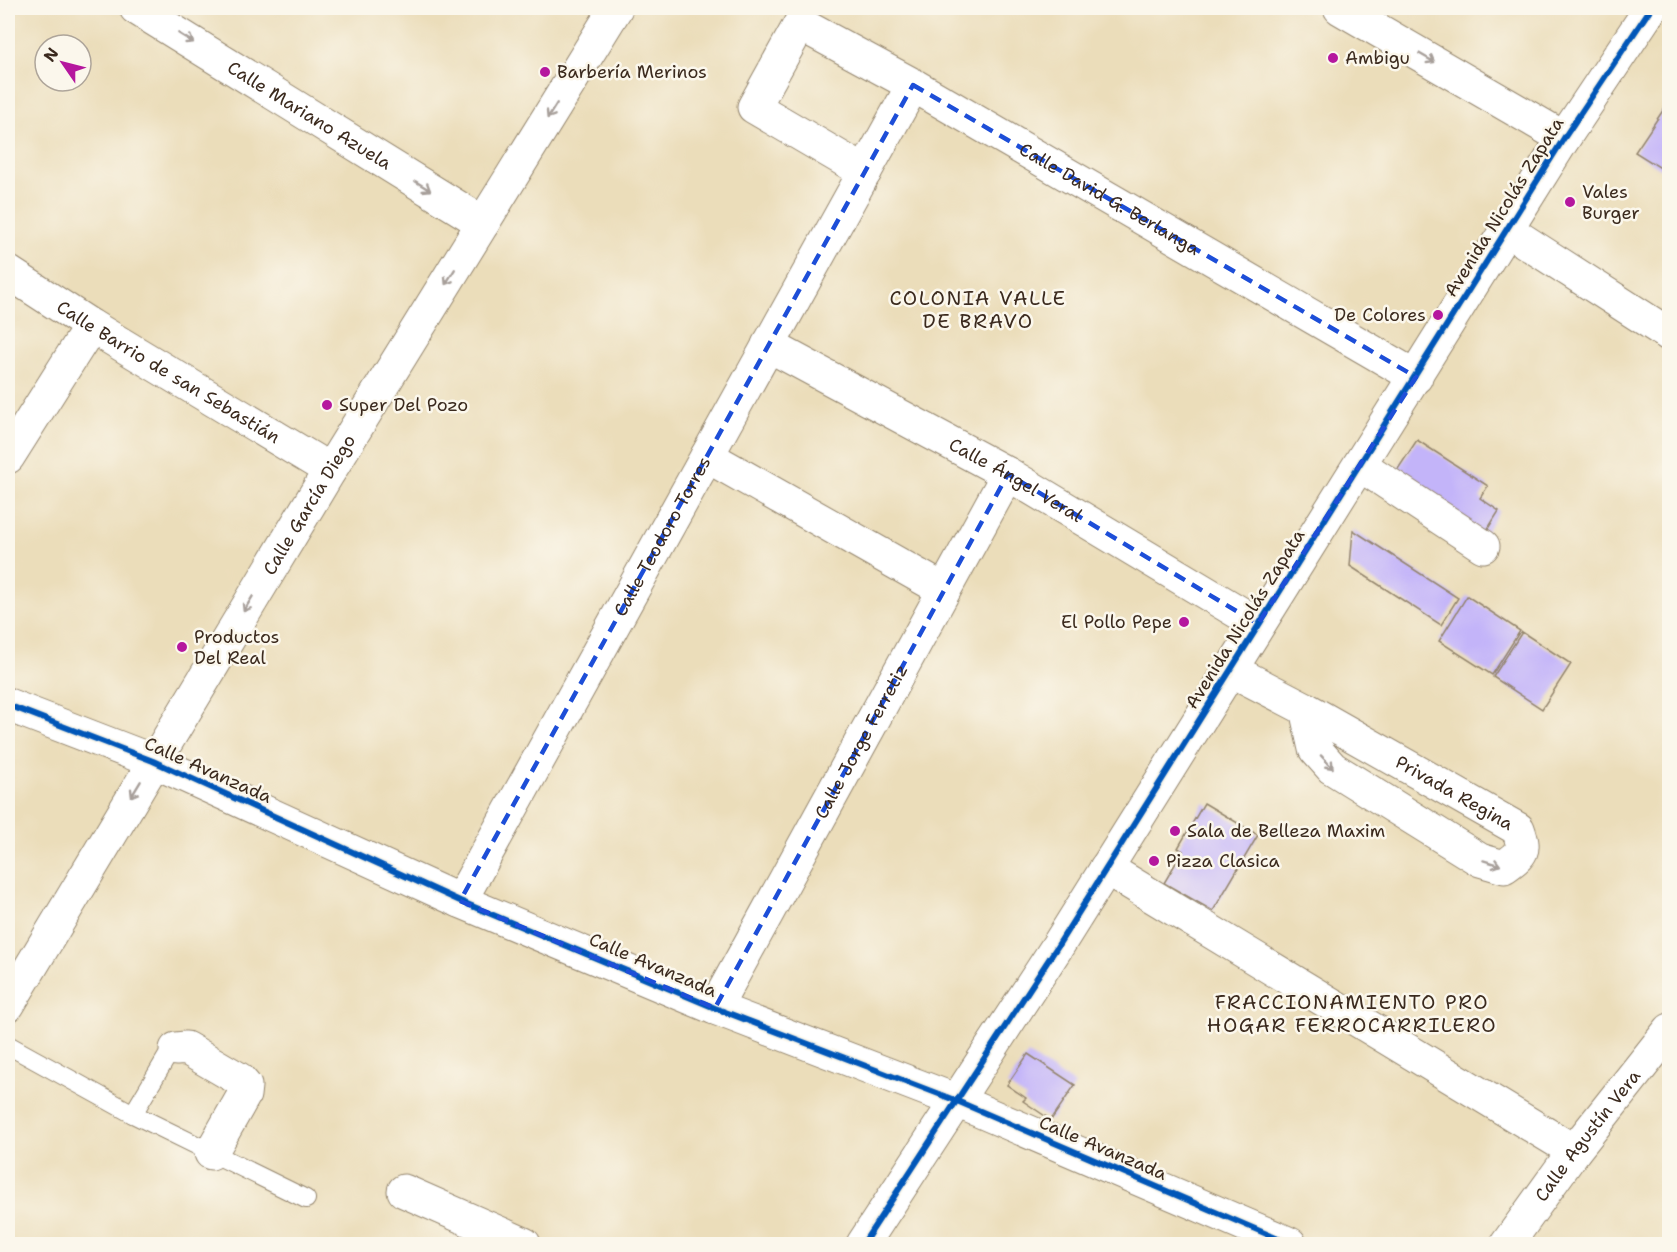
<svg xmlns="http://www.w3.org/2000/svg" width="1677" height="1252" font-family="'Shantell Sans',sans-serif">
<rect width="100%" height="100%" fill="#fbf7ec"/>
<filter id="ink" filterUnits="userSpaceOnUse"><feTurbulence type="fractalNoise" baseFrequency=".0167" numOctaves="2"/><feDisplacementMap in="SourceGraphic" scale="12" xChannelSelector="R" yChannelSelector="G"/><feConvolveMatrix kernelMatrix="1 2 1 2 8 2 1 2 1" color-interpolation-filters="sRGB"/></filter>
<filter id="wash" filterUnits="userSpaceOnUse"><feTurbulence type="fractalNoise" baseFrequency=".008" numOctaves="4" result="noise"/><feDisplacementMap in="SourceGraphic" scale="24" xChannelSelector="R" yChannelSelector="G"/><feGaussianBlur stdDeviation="1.35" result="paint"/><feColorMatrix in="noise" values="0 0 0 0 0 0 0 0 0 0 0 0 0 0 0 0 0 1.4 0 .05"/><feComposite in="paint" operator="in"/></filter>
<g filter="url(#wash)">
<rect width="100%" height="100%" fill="#ebddba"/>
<g id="blocks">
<!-- building -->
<g fill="#c3b4f9">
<path d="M 1670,100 L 1670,174 L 1635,152 Z"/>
<path d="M 1417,440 L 1488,486 L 1480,498 L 1499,511 L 1484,535 L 1394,475 Z"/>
<path d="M 1353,530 L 1458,598 L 1441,625 L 1350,566 Z"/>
<path d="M 1467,596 L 1520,631 L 1492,675 L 1439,641 Z"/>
<path d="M 1522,632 L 1571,664 L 1542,709 L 1493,677 Z"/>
<path d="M 1204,803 L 1258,835 L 1213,911 L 1164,883 L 1183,851 L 1178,848 Z"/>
<path d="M 1028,1054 L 1075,1085 L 1051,1120 L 1023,1101 L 1026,1098 L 1007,1085 Z"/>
</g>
</g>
</g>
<g filter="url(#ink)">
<use href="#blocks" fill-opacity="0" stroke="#93846c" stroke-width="1.5"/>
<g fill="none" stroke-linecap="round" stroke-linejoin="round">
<!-- service casing -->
<g stroke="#93846c" stroke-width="20">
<g id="service">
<path d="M 8,1045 L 133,1114 L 306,1199"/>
<path d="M 133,1114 L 168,1055 L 176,1049"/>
</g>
</g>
<!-- minor casing -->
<g stroke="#93846c" stroke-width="35">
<g id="minor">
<path id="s1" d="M 136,8 L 483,223"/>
<path d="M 1340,8 L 1564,138"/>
<path id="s2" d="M 865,172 L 754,107 L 800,24 L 913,85 L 1416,377"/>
<path d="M 1507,230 L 1670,335"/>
<path id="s3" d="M 8,272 L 91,326 L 330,470"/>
<path id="s4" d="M 768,345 L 1008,474 L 1258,624"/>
<path d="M 707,456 L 944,590"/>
<path d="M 8,457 L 91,326"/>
<path d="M 1360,465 L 1483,546"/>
<path id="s5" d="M 1231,670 L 1306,709 L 1518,829 C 1526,851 1523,853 1504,867 L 1480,860 L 1332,768 L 1315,749 L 1306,709"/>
<path d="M 8,705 L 153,761 L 460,901 L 715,1008 L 957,1101 L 1290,1244"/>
<path d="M 1106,868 L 1574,1151"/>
<path id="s6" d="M 460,901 L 913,85"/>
<path id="s7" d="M 715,1008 L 1008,474"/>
<path d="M 176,1049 L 186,1048 L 239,1079 L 245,1086 L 244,1095 L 211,1153"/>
<path d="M 404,1191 L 524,1244"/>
<path id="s8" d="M 1507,1244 L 1574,1151 L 1670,1030"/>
</g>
</g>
<!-- tertiary casing -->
<g stroke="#93846c" stroke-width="35">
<g id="tertiary">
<path id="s9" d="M 8,1005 L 330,470 L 616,8"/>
<path d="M 863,1244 L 1057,947 L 1564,138 L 1651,8"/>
</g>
</g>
<!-- service -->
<use href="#service" stroke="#fff" stroke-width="18"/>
<!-- minor -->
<use href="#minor" stroke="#fff" stroke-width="33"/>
<!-- tertiary -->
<use href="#tertiary" stroke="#fff" stroke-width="33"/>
<!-- cycleway casing -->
<g stroke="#fbf7ec" stroke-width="10">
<g id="cycleway">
<path d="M 8,705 L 153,761 L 460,901 L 715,1008 L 957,1101 L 1290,1244"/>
<path d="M 863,1244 L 1057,947 L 1564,138 L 1651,8"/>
</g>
</g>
<!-- cycleway -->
<use href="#cycleway" stroke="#0057b8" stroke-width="6"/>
</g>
<!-- one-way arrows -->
<defs><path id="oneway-shaft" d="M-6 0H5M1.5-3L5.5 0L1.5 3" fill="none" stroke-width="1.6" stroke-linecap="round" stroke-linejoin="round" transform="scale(1.5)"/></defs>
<g stroke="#a79f9a">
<use href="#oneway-shaft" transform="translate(186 38) rotate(32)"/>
<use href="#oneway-shaft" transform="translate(1427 58) rotate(30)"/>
<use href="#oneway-shaft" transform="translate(552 111) rotate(122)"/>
<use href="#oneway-shaft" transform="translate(423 186) rotate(32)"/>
<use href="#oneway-shaft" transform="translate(450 277) rotate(122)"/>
<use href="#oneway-shaft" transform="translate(248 604) rotate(121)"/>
<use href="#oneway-shaft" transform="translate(1327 762) rotate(47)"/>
<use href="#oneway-shaft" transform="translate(136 789) rotate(121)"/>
<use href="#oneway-shaft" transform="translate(1492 863) rotate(17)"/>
</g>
</g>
<!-- marked area -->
<path fill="none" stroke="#1d4ed8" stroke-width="4.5" stroke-dasharray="12 8" stroke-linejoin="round" d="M 913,85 L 1416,377 L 1258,624 L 1008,474 L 715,1008 L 460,901 Z"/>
<!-- markers -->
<g fill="#b5179e" stroke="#fbf7ec" stroke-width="2">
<circle cx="1333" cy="58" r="6"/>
<circle cx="545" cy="72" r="6"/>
<circle cx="1570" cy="202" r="6"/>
<circle cx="1438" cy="315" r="6"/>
<circle cx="327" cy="405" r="6"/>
<circle cx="1184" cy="622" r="6"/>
<circle cx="182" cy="647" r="6"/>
<circle cx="1175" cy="831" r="6"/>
<circle cx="1154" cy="861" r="6"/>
</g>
<g text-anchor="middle" stroke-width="5" stroke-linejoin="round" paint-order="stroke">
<!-- poi labels -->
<g font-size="18" fill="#3b2a1e" stroke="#fbf7ec" text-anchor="start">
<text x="1345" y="64">Ambigu</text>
<text x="557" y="78">Barbería Merinos</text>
<text x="1582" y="198">Vales<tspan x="1582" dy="21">Burger</tspan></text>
<text x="1426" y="321" text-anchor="end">De Colores</text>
<text x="339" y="411">Super Del Pozo</text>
<text x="1172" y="628" text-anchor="end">El Pollo Pepe</text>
<text x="194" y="643">Productos<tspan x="194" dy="21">Del Real</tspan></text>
<text x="1187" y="837">Sala de Belleza Maxim</text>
<text x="1166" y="867">Pizza Clasica</text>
</g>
<!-- street labels -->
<g font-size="18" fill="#3b2a1e" stroke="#fbf7ec">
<text dy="6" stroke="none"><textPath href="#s1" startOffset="204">Calle Mariano Azuela</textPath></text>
<text dy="6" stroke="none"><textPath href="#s2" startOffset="579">Calle David G. Berlanga</textPath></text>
<text transform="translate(1504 207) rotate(-58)" y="6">Avenida Nicolás Zapata</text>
<text dy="6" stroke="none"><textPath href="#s3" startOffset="189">Calle Barrio de san Sebastián</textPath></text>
<text dy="6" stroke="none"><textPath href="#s4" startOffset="282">Calle Ángel Veral</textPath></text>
<text dy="6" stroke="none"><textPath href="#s9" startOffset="584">Calle García Diego</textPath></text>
<text dy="6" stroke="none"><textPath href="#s6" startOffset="417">Calle Teodoro Torres</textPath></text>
<text transform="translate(1245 619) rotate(-58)" y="6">Avenida Nicolás Zapata</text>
<text dy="6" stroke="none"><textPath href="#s7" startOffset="304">Calle Jorge Ferretiz</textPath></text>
<text transform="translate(208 770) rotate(24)" y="6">Calle Avanzada</text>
<text dy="6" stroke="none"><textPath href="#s5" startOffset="255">Privada Regina</textPath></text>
<text transform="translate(653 965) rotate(23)" y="6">Calle Avanzada</text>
<text dy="6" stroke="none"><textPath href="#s8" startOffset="135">Calle Agustín Vera</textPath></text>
<text transform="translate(1103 1148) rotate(23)" y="6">Calle Avanzada</text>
</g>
<!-- neighbourhood labels -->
<g font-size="20" letter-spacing="1.5" fill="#3b2a1e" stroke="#fbf7ec">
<text x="978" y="305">COLONIA VALLE<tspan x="978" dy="23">DE BRAVO</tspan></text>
<text x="1352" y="1009">FRACCIONAMIENTO PRO<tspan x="1352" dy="23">HOGAR FERROCARRILERO</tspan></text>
</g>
</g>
<!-- margin -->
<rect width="1677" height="1252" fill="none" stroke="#fbf7ec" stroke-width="30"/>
<!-- north arrow -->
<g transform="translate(63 63) rotate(305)"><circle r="28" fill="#fbf7ec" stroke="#aea59a" stroke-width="1.5"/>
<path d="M0-4.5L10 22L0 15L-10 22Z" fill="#b5179e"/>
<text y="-9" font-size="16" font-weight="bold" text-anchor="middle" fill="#3b2a1e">N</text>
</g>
</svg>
